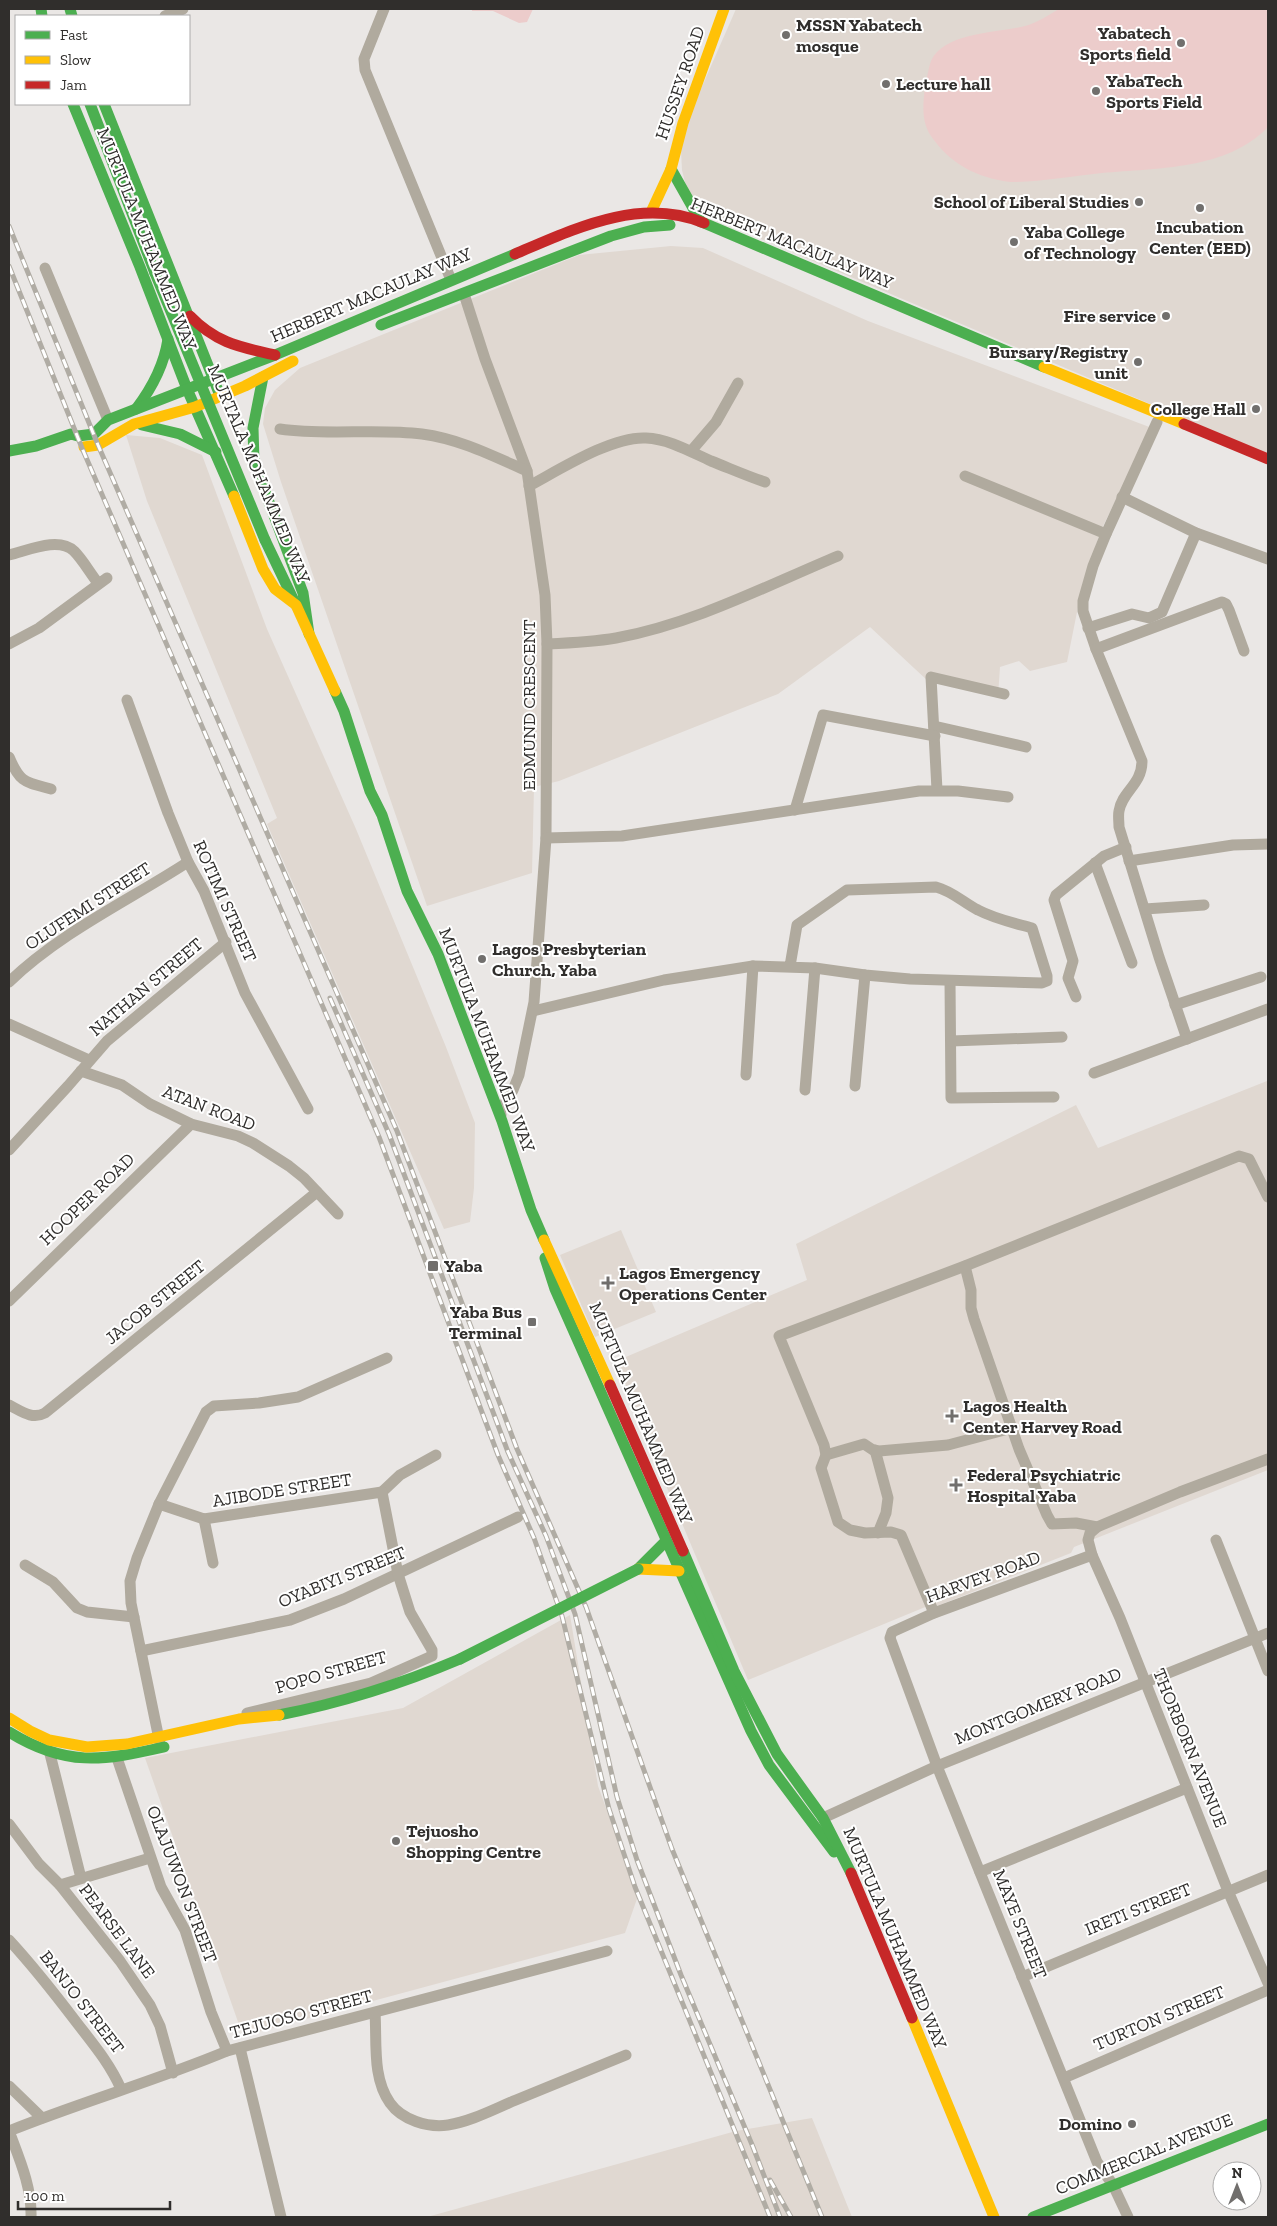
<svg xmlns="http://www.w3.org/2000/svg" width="1277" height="2226" font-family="'Zilla Slab',serif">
<rect width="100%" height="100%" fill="#eae7e5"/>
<!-- built -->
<g fill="#e0d8d1">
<path d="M 736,9 L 1268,9 L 1268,454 L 707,216 L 686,186 L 682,170 L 681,151 L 686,123 Z"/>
<path d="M 671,246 L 703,248 L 868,321 L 1152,428 L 1102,528 L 1083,582 L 1067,662 L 1030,671 L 1019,661 L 1000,667 L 998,696 L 929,682 L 870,627 L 778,694 L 559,781 L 534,787 L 532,873 L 427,906 L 281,482 L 263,424 L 265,408 L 275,390 L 300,368 L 579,255 Z"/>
<path d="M 126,435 L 160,438 L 202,455 L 267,629 L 356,829 L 446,1047 L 475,1123 L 474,1188 L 470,1222 L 444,1229 L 267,824 L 277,818 L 147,501 Z"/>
<path d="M 1267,1081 L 1268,1085 L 1268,1470 L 1074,1547 L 1071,1553 L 937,1606 L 935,1603 L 748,1680 L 614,1362 L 807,1280 L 796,1244 L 1076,1105 L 1098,1148 Z"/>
<path d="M 621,1230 L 656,1312 L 595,1337 L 560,1255 Z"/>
<path d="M 570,1615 L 598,1786 L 638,1896 L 625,1933 L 243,2036 L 145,1758 L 403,1708 Z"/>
<path d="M 812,2118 L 852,2217 L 427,2217 L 736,2131 Z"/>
</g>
<!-- green -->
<g fill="#eccccb">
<path d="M 472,9 L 533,9 L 527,22 L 519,23 L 493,11 L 472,11 Z"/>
<path d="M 1059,9 L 1268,9 L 1268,127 C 1227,170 1157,168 1102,173 C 1072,176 1041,182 1011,182 C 977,178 950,164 931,136 C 921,121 923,104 925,87 C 927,79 928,69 931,61 C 944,32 999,33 1025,26 C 1036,23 1049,15 1059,9 Z"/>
</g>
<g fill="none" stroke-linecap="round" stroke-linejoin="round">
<!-- street -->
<g stroke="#b0aa9e" stroke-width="11">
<path d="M 384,9 L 364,59 L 365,70 L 451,280"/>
<path d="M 165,16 L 183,9"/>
<path d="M 45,268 L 108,420"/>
<path d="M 464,294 L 485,359 L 527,471 L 545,595 L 547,644 L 546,838 L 534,1002 L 519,1075 L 513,1090 L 500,1111 L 501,1115"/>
<path d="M 1157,422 L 1106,534 L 1093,566 L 1083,601 L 1083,611 L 1096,649 L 1142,761 C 1142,785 1122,791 1119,811 C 1118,816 1119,822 1119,827 L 1159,957 L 1187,1039"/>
<path d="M 280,429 C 327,436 375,428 422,434 C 460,439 493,456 527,471"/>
<path d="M 692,450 L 716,422 L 738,383"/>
<path d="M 965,476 L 1106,534"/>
<path d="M 529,486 C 559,470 612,436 646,438 C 669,439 691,452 711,461 C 729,468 747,476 765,482"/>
<path d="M 1122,497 L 1196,533 L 1268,559"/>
<path d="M 9,555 C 27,551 58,536 74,551 C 83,560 90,573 98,583"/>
<path d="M 1088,628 L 1132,614 L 1149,618 L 1162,612 L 1196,533"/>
<path d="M 9,644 L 39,628 L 107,578"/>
<path d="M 547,644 C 570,643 593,642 616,638 C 693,624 766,586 838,556"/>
<path d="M 1096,649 L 1222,602 L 1226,604 L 1229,610 L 1244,651"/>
<path d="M 127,700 L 168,813 L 188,862 L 204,891 L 245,993 L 308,1109"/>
<path d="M 934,726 L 1026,747"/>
<path d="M 9,757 C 20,783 25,782 51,789"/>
<path d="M 937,790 L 931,677 L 1004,694"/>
<path d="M 795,810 L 823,715 L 935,736"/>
<path d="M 546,838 L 622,836 L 919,791 L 958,791 L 1008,797"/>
<path d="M 1129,861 L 1233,845 L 1268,844"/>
<path d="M 1095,863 L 1132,963"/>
<path d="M 1145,909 L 1204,905"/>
<path d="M 950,981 L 951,1098 L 1054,1097"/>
<path d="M 9,982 C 61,932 128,901 188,862"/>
<path d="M 1076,997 L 1068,978 L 1073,961 L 1054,900 L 1056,895 L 1104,856 L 1126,847"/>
<path d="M 1175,1005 L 1261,977"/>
<path d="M 533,1011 L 664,980 L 753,966 L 815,968 L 865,975 L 910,979 L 1042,983 L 1047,981 L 1047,976 L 1032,928 C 1014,923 995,919 978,910 C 964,903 952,891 936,887 L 847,890 L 797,925 L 790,966"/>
<path d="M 9,1024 L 89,1060"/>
<path d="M 951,1041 L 1062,1037"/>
<path d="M 81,1071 L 122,1085 L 150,1104 L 191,1124 L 238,1136 L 253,1143 L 289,1166 L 304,1178 L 338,1214"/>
<path d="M 1094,1073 L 1268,1009"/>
<path d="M 746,1075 L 753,966"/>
<path d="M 855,1086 L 865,975"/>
<path d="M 805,1090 L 815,968"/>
<path d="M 9,1150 L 68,1086 L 107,1041 L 226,942"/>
<path d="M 965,1266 L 971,1290 L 971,1308 L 974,1319 L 1019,1449 L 1047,1515 L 1052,1524 L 1076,1523 L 1097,1527"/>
<path d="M 9,1301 L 191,1124"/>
<path d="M 9,1405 C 21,1411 32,1420 45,1413 L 317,1192"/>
<path d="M 875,1450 L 888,1498 L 886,1513 L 878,1533"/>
<path d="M 826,1455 L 864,1444 L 873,1450 L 879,1451 L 948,1445 L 1012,1428"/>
<path d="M 1268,1459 L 1180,1492 L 1097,1527 L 1090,1533 L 1088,1540 L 1092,1555 L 1120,1618 L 1228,1891 L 1268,1983"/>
<path d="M 382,1492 L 400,1475 L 436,1455"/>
<path d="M 159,1504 L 204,1519 L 382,1492"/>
<path d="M 204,1519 L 213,1563"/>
<path d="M 1216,1540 L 1268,1671"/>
<path d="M 1092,1555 L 934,1613 L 892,1632 L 890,1638 L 937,1766 L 1097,2162 L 1113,2185 L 1128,2217"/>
<path d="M 25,1565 L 53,1582 L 77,1608 L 87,1612 L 134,1617"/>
<path d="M 934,1613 L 901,1535 L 891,1532 L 865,1533 L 850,1530 L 838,1522 L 821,1468 L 826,1455 L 824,1445 L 779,1336 L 965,1266 L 1239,1156 L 1249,1159 L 1268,1197"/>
<path d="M 141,1651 L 290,1620 L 344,1599 L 518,1517"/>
<path d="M 247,1713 L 371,1683 L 432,1656 L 432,1650 L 410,1612 L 398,1574 L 382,1492"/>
<path d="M 160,1744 L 131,1603 L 130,1581 L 137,1558 L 159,1504 L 206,1412 L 214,1406 L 259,1403 L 298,1397 L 387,1358"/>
<path d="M 50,1754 L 81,1878"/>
<path d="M 117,1758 L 161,1887 L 185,1930 L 211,2012 L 227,2051"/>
<path d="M 823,1818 L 937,1766 L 1268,1633"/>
<path d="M 9,1824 L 39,1864 L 60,1885 L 120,1961 L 150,2005 L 160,2026 L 173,2073"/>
<path d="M 980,1872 L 1187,1788"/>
<path d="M 60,1885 L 150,1858"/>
<path d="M 9,1940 C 33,1966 55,1994 77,2023 C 94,2045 110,2064 121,2089"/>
<path d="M 1022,1977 L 1268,1875"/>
<path d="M 375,2013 C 377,2042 372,2078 390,2103 C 402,2120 428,2128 448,2125 C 472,2121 494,2109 516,2100 C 553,2085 589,2070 626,2055"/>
<path d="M 240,2048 L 281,2217"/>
<path d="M 1064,2078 L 1268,1990"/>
<path d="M 9,2086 L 42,2118"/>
<path d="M 31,2217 C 32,2187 19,2158 9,2131 C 81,2102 155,2081 227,2051 L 607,1951"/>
</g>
<!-- fast -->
<g stroke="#4caf50" stroke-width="11">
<path d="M 41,9 L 42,16"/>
<path d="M 70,9 L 72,16"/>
<path d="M 73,104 L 140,267 L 187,389 L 234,496"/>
<path d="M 90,104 L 155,273"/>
<path d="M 104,104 L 219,393"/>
<path d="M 671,169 L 701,222"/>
<path d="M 704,223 L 1044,367"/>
<path d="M 381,325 L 611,236 L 644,227 L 670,225"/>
<path d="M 263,377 L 253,428 L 254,462 L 303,593 L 309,634"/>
<path d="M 136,409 C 152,388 164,366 168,339"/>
<path d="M 142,425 L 180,434 L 216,452"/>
<path d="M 9,451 L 36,446 L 71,434 L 78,436 L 94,434 L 108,420 L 275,355 L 515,254"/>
<path d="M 265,540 L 296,605"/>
<path d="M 335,691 L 344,711 L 370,791 L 382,815 L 407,891 L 438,954 L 502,1121 L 531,1210 L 544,1240"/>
<path d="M 545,1258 L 555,1289 L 751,1731 L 769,1765 L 834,1852"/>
<path d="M 683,1551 L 734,1671 L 777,1754 L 823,1818 L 851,1873"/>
<path d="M 638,1569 L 666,1541"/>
<path d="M 279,1715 C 341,1703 401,1684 460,1659"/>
<path d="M 9,1732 C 66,1767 102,1761 164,1747"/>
<path d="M 1033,2217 L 1268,2124"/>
</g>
<!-- slow -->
<g stroke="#ffc107" stroke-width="11">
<path d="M 651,212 L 671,169 L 683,123 L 724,9"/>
<path d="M 1044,367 L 1184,424"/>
<path d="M 84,447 L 98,445 L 134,424 L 195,407 L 245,386 L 293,361"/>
<path d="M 234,496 L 263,569 L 275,589 L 296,605 L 335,691"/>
<path d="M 544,1240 L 610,1385"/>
<path d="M 638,1569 L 679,1571"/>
<path d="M 9,1718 L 30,1731 L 49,1740 L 87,1747 L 127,1744 L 239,1719 L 279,1715"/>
<path d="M 912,2018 L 994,2217"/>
</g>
<!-- jam -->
<g stroke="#c62828" stroke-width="11">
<path d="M 515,254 C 574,229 640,196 704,223"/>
<path d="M 190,316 C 216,343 240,347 275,355"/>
<path d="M 1184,424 L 1268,459"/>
<path d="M 610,1385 L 683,1551"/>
<path d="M 851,1873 L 912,2018"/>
</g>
<!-- rail casing -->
<g stroke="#b0aca4" stroke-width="5">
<g id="rail">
<path d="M 9,226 L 98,445 L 397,1131 L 517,1449 L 586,1607 L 672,1849 L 822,2217"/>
<path d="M 9,266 L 82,448 L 379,1137 L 498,1455 L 534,1538 L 562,1616 L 609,1809 L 635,1887 L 770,2217"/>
<path d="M 330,998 L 389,1134 L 508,1452 L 546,1536 L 575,1614 L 617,1797 L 637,1860 L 681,1975 L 753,2147 L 780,2217"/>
<path d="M 770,2180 L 791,2217"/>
</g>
</g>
<!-- rail -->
<use href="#rail" stroke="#fff" stroke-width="3" stroke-dasharray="9" stroke-linecap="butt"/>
<!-- fast-bridge -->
<g stroke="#4caf50" stroke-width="11">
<path d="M 155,273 L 265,540"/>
<path d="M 460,1659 L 638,1569"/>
</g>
</g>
<!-- markers -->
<g fill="#716f6d" stroke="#fff" stroke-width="2">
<circle cx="786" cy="35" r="5"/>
<circle cx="1181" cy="43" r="5"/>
<circle cx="886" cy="84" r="5"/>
<circle cx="1096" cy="91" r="5"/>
<circle cx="1139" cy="202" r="5"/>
<circle cx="1200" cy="208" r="5"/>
<circle cx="1014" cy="242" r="5"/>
<circle cx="1166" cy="316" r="5"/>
<circle cx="1138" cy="362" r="5"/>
<circle cx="1256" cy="409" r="5"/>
<circle cx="482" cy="959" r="5"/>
<rect x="427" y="1260" width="12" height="12" rx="2.5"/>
<path d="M605.5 1275.5h5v5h5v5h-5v5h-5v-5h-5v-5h5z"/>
<rect x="527" y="1317" width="10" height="10" rx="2.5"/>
<path d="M949.5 1408.5h5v5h5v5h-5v5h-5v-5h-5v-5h5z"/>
<path d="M953.5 1477.5h5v5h5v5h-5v5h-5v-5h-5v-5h5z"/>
<circle cx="396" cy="1841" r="5"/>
<circle cx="1132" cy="2124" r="5"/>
</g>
<g text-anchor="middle" stroke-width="4" stroke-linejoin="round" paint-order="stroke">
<!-- poi labels -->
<g font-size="18" font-weight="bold" fill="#302e2c" stroke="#fff" text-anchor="start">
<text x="796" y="31">MSSN Yabatech<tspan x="796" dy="21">mosque</tspan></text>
<text x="1171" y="39" text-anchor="end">Yabatech<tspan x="1171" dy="21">Sports field</tspan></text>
<text x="1106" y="87">YabaTech<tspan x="1106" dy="21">Sports Field</tspan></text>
<text x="896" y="90">Lecture hall</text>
<text x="1129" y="208" text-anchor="end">School of Liberal Studies</text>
<text x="1200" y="233" text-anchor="middle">Incubation<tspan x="1200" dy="21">Center (EED)</tspan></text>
<text x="1024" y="238">Yaba College<tspan x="1024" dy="21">of Technology</tspan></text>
<text x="1156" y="322" text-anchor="end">Fire service</text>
<text x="1128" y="358" text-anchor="end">Bursary/Registry<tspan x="1128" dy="21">unit</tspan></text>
<text x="1246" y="415" text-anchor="end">College Hall</text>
<text x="492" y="955">Lagos Presbyterian<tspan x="492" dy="21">Church, Yaba</tspan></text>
<text x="444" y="1272">Yaba</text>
<text x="619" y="1279">Lagos Emergency<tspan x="619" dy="21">Operations Center</tspan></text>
<text x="522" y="1318" text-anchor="end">Yaba Bus<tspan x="522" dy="21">Terminal</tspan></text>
<text x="963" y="1412">Lagos Health<tspan x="963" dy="21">Center Harvey Road</tspan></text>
<text x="967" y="1481">Federal Psychiatric<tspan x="967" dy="21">Hospital Yaba</tspan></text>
<text x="406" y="1837">Tejuosho<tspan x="406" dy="21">Shopping Centre</tspan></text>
<text x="1122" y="2130" text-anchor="end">Domino</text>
</g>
<!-- street labels -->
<g font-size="18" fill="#302e2c" stroke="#fff">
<text transform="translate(680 83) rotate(-71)" y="6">HUSSEY ROAD</text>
<text transform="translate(147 239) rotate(68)" y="6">MURTULA MUHAMMED WAY</text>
<text transform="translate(792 243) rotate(22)" y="6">HERBERT MACAULAY WAY</text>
<text transform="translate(371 295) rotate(-23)" y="6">HERBERT MACAULAY WAY</text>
<text transform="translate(259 474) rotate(67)" y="6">MURTALA MOHAMMED WAY</text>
<text transform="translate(529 705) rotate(-90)" y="6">EDMUND CRESCENT</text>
<text transform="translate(225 901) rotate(66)" y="6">ROTIMI STREET</text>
<text transform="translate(88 906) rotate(-33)" y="6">OLUFEMI STREET</text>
<text transform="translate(146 987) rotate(-40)" y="6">NATHAN STREET</text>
<text transform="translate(487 1040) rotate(69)" y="6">MURTULA MUHAMMED WAY</text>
<text transform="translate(209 1108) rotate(21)" y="6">ATAN ROAD</text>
<text transform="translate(87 1199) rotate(-44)" y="6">HOOPER ROAD</text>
<text transform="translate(155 1302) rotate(-39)" y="6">JACOB STREET</text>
<text transform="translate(641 1413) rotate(67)" y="6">MURTULA MUHAMMED WAY</text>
<text transform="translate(282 1490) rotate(-9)" y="6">AJIBODE STREET</text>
<text transform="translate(342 1577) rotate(-22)" y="6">OYABIYI STREET</text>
<text transform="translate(983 1577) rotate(-20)" y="6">HARVEY ROAD</text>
<text transform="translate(331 1672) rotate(-16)" y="6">POPO STREET</text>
<text transform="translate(1038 1706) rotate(-22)" y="6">MONTGOMERY ROAD</text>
<text transform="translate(1190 1748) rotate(68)" y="6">THORBORN AVENUE</text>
<text transform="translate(182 1884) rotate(69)" y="6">OLAJUWON STREET</text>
<text transform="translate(1138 1909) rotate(-22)" y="6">IRETI STREET</text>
<text transform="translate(1020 1924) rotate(68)" y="6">MAYE STREET</text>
<text transform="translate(117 1931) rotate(53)" y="6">PEARSE LANE</text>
<text transform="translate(895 1938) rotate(67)" y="6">MURTULA MUHAMMED WAY</text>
<text transform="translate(82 2002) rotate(52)" y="6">BANJO STREET</text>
<text transform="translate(301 2014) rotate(-15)" y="6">TEJUOSO STREET</text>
<text transform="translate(1159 2018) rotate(-23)" y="6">TURTON STREET</text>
<text transform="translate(1144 2154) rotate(-22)" y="6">COMMERCIAL AVENUE</text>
</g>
</g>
<!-- border -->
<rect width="1277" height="2226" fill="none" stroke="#302e2c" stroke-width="20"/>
<!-- legend -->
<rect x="15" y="15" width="175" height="90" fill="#ffffff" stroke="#acabab"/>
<rect x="25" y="31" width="25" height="8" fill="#4caf50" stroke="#acabab"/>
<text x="60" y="40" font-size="15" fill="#302e2c">Fast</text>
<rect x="25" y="56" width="25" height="8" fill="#ffc107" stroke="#acabab"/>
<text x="60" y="65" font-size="15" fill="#302e2c">Slow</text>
<rect x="25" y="81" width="25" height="8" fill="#c62828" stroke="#acabab"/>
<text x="60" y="90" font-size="15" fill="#302e2c">Jam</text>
<!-- north arrow -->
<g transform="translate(1237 2186)"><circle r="24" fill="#ffffff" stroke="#acabab"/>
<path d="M0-4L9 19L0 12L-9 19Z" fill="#716f6d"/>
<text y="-8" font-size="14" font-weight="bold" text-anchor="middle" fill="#302e2c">N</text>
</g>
<!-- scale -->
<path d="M18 2201v8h152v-8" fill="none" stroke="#302e2c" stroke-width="2.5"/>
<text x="25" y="2201" font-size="15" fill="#302e2c" stroke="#ffffff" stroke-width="4" paint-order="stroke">100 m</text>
</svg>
